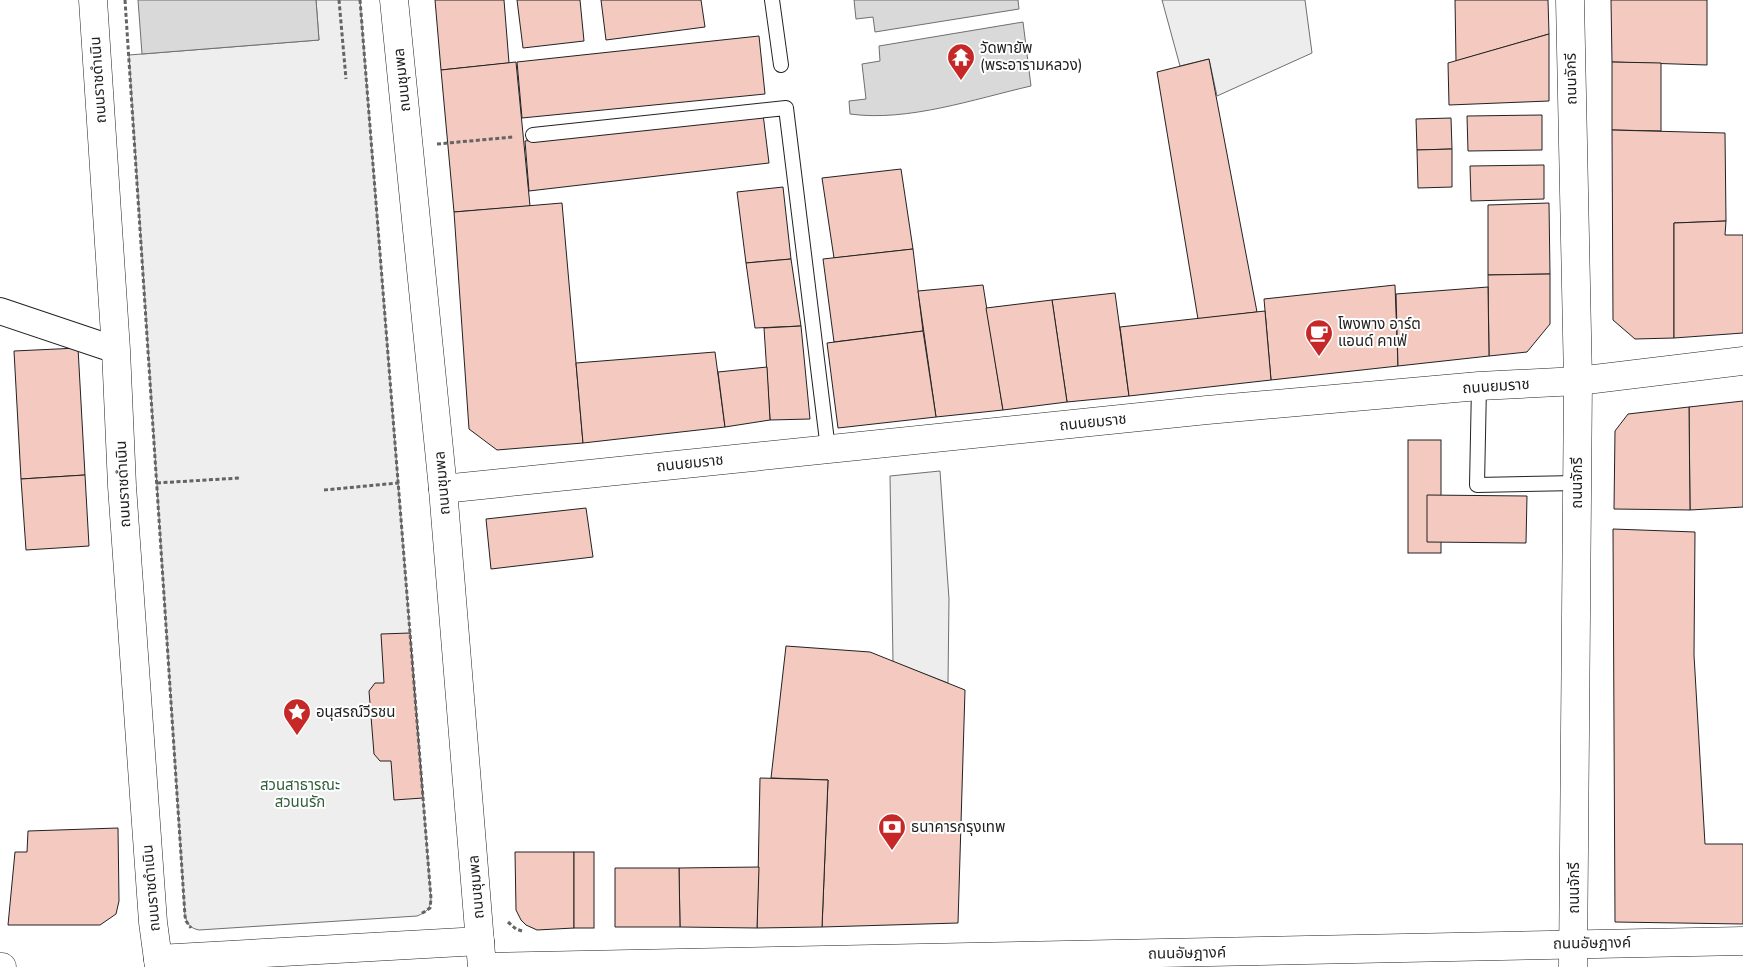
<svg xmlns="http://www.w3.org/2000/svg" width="1743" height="967" font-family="'Nunito Sans','Noto Sans Thai',sans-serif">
<rect width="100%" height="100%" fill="#fff"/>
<!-- green -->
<path fill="#eee" stroke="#6f6f6f" d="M 316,0 L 360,0 L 431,899 C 430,909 427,912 417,916 L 199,930 C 190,928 188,925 185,916 L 129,55 L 319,40 Z"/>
<!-- parking -->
<g fill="#ededed" stroke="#6f6f6f">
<path d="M 1162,0 L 1305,0 L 1312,53 L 1217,96 L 1209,59 L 1180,66 Z"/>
<path d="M 940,471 L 949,599 L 948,683 L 893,662 L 890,476 Z"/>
</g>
<!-- water -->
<g fill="#d9d9d9" stroke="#6f6f6f">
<path d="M 138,0 L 316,0 L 319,40 L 142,54 Z"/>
<path d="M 854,0 L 1018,0 L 1019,9 L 875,32 L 873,17 L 856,19 Z"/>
<path d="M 1023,22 L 1031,86 C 974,99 908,122 850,114 L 849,101 L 866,99 L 862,64 L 880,61 L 879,46 Z"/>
</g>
<!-- building -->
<g fill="#f3c9c0" stroke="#222">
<path d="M 435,0 L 504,0 L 509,63 L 441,70 Z"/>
<path d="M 517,0 L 580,0 L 584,41 L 523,48 Z"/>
<path d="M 601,0 L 701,0 L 705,27 L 606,40 Z"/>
<path d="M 1455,0 L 1548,0 L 1549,34 L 1456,61 Z"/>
<path d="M 1611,0 L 1707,0 L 1707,65 L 1612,62 Z"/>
<path d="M 1549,34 L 1549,101 L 1449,105 L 1448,63 Z"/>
<path d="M 759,36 L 765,94 L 522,118 L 517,62 Z"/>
<path d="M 1209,59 L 1257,312 L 1198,319 L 1157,72 Z"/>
<path d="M 516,62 L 530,206 L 454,212 L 441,70 Z"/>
<path d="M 1612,62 L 1661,63 L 1661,131 L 1612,130 Z"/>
<path d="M 763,114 L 769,163 L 529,191 L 525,141 Z"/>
<path d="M 1542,115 L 1542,150 L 1468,151 L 1467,116 Z"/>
<path d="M 1451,118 L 1452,149 L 1417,150 L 1416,119 Z"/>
<path d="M 1612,130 L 1725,133 L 1726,221 L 1674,223 L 1674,338 L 1635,339 L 1613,320 Z"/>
<path d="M 1452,149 L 1452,187 L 1418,188 L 1417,150 Z"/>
<path d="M 1544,165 L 1544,199 L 1471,201 L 1470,166 Z"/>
<path d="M 901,169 L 913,249 L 834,258 L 822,178 Z"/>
<path d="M 783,187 L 791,259 L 746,263 L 737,192 Z"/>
<path d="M 562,203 L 583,443 L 497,450 L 469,429 L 454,212 Z"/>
<path d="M 1549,203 L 1550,274 L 1488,275 L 1488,205 Z"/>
<path d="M 1726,221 L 1725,235 L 1743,235 L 1743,333 L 1674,338 L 1674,223 Z"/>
<path d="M 913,249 L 923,331 L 834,342 L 823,259 Z"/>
<path d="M 791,259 L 801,326 L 755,328 L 746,263 Z"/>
<path d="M 1550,274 L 1550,324 L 1527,352 L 1489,356 L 1488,275 Z"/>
<path d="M 983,285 L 1003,410 L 936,417 L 918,291 Z"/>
<path d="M 1395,285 L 1398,366 L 1271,380 L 1264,299 Z"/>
<path d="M 1488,287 L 1489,356 L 1398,366 L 1396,294 Z"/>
<path d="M 1115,293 L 1129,396 L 1067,402 L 1052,300 Z"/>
<path d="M 1052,300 L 1067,402 L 1003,410 L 986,308 Z"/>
<path d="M 1265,311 L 1271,380 L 1129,396 L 1120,327 Z"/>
<path d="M 801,326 L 810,419 L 770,420 L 764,328 Z"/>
<path d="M 923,331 L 936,417 L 838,428 L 827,343 Z"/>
<path d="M 78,348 L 85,475 L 21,479 L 14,351 Z"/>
<path d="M 715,352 L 725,427 L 583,443 L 576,363 Z"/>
<path d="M 767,367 L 770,420 L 725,427 L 718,372 Z"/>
<path d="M 1743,401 L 1743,507 L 1690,510 L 1689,407 Z"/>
<path d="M 1689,407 L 1690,510 L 1614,509 L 1615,431 L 1628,414 Z"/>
<rect x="1408" y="440" width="33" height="113"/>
<path d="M 85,475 L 89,546 L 26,550 L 21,479 Z"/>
<path d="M 1427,495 L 1527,496 L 1526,543 L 1427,542 Z"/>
<path d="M 586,508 L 593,557 L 491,569 L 486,519 Z"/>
<path d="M 1613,529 L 1695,532 L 1694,655 L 1705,844 L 1743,844 L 1743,924 L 1615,922 Z"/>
<path d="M 410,633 L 423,798 L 394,800 L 391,761 L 380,761 L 374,754 L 369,691 L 375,683 L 384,683 L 381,634 Z"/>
<path d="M 786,646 L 870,652 L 965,690 L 958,923 L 822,927 L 828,780 L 771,778 Z"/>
<path d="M 760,778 L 828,780 L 822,927 L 757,928 Z"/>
<path d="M 118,828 L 119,901 L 116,914 L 100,925 L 8,925 L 15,852 L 27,852 L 28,831 Z"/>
<path d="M 515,852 L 574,852 L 574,928 L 537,930 L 526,925 L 521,920 L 516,910 Z"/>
<rect x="574" y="852" width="20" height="76"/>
<path d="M 759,867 L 757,928 L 680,927 L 679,868 Z"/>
<path d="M 615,868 L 679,868 L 680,927 L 615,927 Z"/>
</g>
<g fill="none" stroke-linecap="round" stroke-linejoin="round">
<!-- lane casing -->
<g stroke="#222" stroke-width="16">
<g id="lane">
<path d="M 772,0 L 781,65"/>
<path d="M 533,135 L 786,108 L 828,449"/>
<path d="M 1479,386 L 1477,485 L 1577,483"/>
</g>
</g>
<!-- street casing -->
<g stroke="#222" stroke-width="28">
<path id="street" d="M 0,311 L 116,350"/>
</g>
<!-- secondary casing -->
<g stroke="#222" stroke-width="29">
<g id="secondary">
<path d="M 93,0 L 116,350 L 122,486 L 153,922 L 159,967"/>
<path d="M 394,0 L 443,489 L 482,967 L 1743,941"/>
<path d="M 1570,0 L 1578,381 L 1573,967"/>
<path d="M 443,489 L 1207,410 L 1479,386 L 1578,381 L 1743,361"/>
<path d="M 158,959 L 480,941"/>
<path d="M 0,967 L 2,967"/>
</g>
</g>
<!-- path -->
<g stroke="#646464" stroke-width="3" stroke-dasharray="4 2.5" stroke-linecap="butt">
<path d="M 125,0 L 185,916 L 186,921 L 191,928"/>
<path d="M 339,0 L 346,79"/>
<path d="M 360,0 L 431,899 L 430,908 L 421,914"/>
<path d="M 437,144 L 513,137"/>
<path d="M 157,483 L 239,478"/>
<path d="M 324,490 L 398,483"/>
<path d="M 508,922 L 516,929 L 522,931"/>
</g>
<!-- lane -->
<use href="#lane" stroke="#fff" stroke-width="14"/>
<!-- street -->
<use href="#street" stroke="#fff" stroke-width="26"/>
<!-- secondary -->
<use href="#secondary" stroke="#fff" stroke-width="28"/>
</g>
<!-- icons -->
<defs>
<g id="temple-pin" transform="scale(1.4375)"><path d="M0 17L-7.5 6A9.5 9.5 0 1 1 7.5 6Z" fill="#c62828" stroke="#fff"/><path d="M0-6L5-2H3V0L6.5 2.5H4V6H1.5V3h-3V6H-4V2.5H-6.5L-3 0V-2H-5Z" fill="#fff"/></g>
<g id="cafe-pin" transform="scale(1.4375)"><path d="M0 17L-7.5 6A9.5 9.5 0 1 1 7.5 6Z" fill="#c62828" stroke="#fff"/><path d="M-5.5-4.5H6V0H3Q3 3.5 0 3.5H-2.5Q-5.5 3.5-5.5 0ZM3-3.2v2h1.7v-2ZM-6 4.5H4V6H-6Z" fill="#fff"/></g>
<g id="sight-pin" transform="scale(1.4375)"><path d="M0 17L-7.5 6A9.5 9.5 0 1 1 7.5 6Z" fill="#c62828" stroke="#fff"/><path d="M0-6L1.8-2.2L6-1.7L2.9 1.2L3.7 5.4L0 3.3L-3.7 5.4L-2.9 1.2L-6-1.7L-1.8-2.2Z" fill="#fff"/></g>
<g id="bank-pin" transform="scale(1.4375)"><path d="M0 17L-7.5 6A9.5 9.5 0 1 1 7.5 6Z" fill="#c62828" stroke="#fff"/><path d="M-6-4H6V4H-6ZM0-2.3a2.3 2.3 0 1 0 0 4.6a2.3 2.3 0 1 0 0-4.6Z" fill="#fff"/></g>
</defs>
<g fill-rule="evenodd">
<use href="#temple-pin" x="961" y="57"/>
<use href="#cafe-pin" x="1319" y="333"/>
<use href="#sight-pin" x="297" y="712"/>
<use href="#bank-pin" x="892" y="827"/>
</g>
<g text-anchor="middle" stroke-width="4" stroke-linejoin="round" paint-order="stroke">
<!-- poi labels -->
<g font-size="15" fill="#222" stroke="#fff" text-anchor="start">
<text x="980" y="53">วัดพายัพ<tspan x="980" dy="17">(พระอารามหลวง)</tspan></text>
<text x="1338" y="329">โพงพาง อาร์ต<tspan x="1338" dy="17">แอนด์ คาเฟ่</tspan></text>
<text x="316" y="717">อนุสรณ์วีรชน</text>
<text x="911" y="832">ธนาคารกรุงเทพ</text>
</g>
<!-- street labels -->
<g font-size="15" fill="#222" stroke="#fff">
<text transform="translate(1571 79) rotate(-91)" y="5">ถนนจักรี</text>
<text transform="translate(98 80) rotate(-94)" y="5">ถนนราชดำเนิน</text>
<text transform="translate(402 80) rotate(-96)" y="5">ถนนชุมพล</text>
<text transform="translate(1496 386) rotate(-4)" y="5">ถนนยมราช</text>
<text transform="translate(1093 422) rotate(-6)" y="5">ถนนยมราช</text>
<text transform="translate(690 463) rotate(-6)" y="5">ถนนยมราช</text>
<text transform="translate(442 483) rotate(-95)" y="5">ถนนชุมพล</text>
<text transform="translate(1577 483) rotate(-90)" y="5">ถนนจักรี</text>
<text transform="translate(123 484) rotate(-93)" y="5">ถนนราชดำเนิน</text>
<text transform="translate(476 887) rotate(-95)" y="5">ถนนชุมพล</text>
<text transform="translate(151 888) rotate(-95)" y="5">ถนนราชดำเนิน</text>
<text transform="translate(1574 888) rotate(-90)" y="5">ถนนจักรี</text>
<text transform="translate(1592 943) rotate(-1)" y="5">ถนนอัษฎางค์</text>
<text transform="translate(1187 953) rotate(-1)" y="5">ถนนอัษฎางค์</text>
</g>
<!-- park labels -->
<g font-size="15" fill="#2f5e38" stroke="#fff">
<text x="300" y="790">สวนสาธารณะ<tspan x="300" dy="17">สวนนรัก</tspan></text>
</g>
</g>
</svg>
